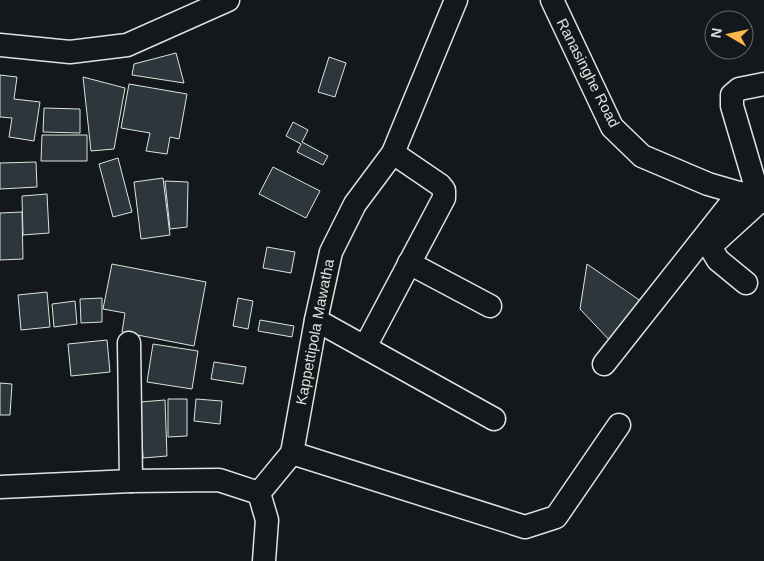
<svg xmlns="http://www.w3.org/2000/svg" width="764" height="561" font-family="Helvetica,sans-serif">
<rect width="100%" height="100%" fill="#14181c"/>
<!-- building -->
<g fill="#2c363c" stroke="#d8e6dc">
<path d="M 176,53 L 184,83 L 132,75 L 134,64 Z"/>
<path d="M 329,57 L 346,63 L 335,97 L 318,92 Z"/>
<path d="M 0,75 L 17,77 L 14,99 L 40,102 L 34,141 L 9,137 L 12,118 L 0,117 Z"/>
<path d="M 83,77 L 125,88 L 114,149 L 91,151 Z"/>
<path d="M 129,84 L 187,94 L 179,139 L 170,137 L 167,154 L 146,151 L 150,133 L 121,128 Z"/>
<path d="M 44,108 L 80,109 L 80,133 L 43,132 Z"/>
<path d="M 293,122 L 308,130 L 302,142 L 328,156 L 323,165 L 297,152 L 301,144 L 286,136 Z"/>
<path d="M 42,135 L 87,135 L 87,161 L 41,161 Z"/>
<path d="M 118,158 L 132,212 L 113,217 L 99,164 Z"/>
<path d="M 36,162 L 37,187 L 0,189 L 0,163 Z"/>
<path d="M 273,167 L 320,191 L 306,218 L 259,194 Z"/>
<path d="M 163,178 L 170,235 L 141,239 L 134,182 Z"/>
<path d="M 165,181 L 188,182 L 187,227 L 170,229 Z"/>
<path d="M 47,194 L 49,233 L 23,235 L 22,196 Z"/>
<path d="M 22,212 L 23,259 L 0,260 L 0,213 Z"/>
<path d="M 267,247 L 295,252 L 291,273 L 263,268 Z"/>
<path d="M 112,264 L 206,282 L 194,346 L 122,332 L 125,313 L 103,309 Z"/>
<path d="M 587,264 L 648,306 L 613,344 L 580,309 Z"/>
<path d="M 47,292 L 50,327 L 21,330 L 18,295 Z"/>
<path d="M 102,298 L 102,322 L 81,323 L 80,299 Z"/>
<path d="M 238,298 L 253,301 L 248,329 L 233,326 Z"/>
<path d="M 75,301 L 77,324 L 54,327 L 52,304 Z"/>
<path d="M 260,320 L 294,326 L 292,337 L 258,331 Z"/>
<path d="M 107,340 L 110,372 L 71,376 L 68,344 Z"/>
<path d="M 153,344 L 198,351 L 192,389 L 147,382 Z"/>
<path d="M 214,362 L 246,367 L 243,384 L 211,379 Z"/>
<path d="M 0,383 L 12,384 L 10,415 L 0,415 Z"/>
<path d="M 168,399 L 187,399 L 187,436 L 168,437 Z"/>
<path d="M 196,399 L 222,401 L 220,424 L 194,421 Z"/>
<path d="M 165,400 L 167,456 L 143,458 L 140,402 Z"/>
</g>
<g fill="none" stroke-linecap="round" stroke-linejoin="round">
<!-- minor casing -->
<g stroke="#d8e6dc" stroke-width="25">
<g id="minor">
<path d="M 552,0 L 612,127 L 642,156 L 708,184 L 739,193 L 764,202"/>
<path d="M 0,45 L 70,52 L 127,45 L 228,0"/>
<path d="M 409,263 L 490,306"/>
<path d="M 746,283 L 718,260 L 712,250 L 715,242 L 760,201 L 732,106 L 732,95 L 739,89 L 764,84"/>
<path d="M 316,320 L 494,419"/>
<path d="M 129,343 L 131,481"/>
<path d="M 365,347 L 444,198 L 444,190 L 440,185 L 393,153"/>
<path d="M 604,364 L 739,193"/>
<path d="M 292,453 L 525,527 L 556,517 L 619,425"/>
<path d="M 0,487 L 131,481 L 219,480 L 259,493"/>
<path d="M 264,561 L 267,520 L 259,493 L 292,453 L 316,320 L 331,252 L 355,204 L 393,153 L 456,0"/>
</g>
</g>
<!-- minor -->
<use href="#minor" stroke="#14181c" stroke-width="22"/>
</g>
<g text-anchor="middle" stroke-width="4" stroke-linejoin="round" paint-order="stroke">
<!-- street labels -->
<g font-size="15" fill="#d8e6dc" stroke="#14181c">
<text transform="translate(588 73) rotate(63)" y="5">Ranasinghe Road</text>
<text transform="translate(315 332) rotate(-79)" y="5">Kappettipola Mawatha</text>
</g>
</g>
<!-- north arrow -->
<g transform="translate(729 35) rotate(279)"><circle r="24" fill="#14181c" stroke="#626a69"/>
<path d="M0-4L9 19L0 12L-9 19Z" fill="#ffb74d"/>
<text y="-8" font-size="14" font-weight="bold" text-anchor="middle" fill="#d8e6dc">N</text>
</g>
</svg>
